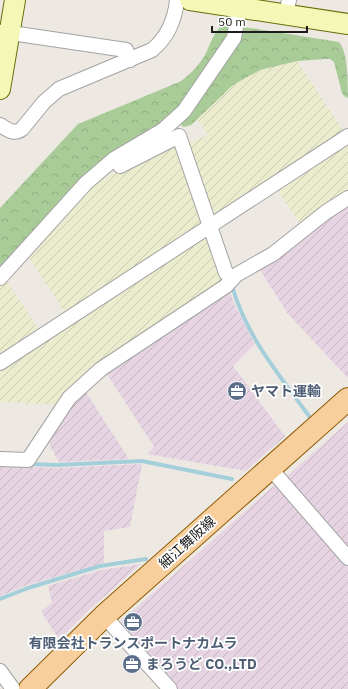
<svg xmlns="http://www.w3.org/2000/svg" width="348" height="689" font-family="'IBM Plex Sans','Noto Sans JP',sans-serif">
<defs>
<pattern id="industrial-furrows" width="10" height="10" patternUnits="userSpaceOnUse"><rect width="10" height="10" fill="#e6d4e3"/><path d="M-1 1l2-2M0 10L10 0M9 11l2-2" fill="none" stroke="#c5b5c2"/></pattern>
<pattern id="farmland-furrows" width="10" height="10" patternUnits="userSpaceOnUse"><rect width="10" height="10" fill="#ebecce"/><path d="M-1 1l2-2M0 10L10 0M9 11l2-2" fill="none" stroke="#c9cab0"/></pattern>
<pattern id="forest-crowns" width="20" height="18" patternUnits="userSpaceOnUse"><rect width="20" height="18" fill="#a9cb98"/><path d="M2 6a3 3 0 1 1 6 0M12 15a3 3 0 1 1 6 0" fill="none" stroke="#91ae82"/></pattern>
</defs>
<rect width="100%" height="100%" fill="#ede9e2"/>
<!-- industrial -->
<g fill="url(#industrial-furrows)">
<path d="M 348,203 L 348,378 L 288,314 L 258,267 Z"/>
<path d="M 229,288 L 235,306 L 255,344 L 233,366 L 285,436 L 246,471 L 147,454 L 154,447 L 105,371 Z"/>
<path d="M 84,389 L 129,459 L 59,462 L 46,439 Z"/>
<path d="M 348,422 L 348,549 L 286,477 Z"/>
<path d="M 142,464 L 130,527 L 104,531 L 104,563 L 27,585 L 0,596 L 0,466 L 57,468 Z"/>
<path d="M 276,484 L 348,566 L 348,689 L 176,689 L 118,624 Z"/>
<path d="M 141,564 L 92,607 L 59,640 L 41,611 L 52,603 L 48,586 L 101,570 Z"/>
</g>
<!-- farmland -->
<g fill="url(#farmland-furrows)">
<path d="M 297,61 L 344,132 L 214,217 L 186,143 L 208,135 L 197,119 L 233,85 L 260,70 Z"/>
<path d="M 174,143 L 202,224 L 66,314 L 27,255 L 91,185 Z"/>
<path d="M 348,143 L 348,194 L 302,227 L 277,189 Z"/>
<path d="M 206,235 L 225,282 L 60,405 L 0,402 L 0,370 Z"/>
<path d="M 5,279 L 40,331 L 0,356 L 0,285 Z"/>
</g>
<!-- forest -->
<g fill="url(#forest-crowns)">
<path d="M 222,25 L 227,25 L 230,28 L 231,32 L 181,108 L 148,134 L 0,271 L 0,208 L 78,124 L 179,82 C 187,78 201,63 205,55 C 210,45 213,33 222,25 Z"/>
<path d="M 244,27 L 339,42 C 348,52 348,83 348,98 L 344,96 L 342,93 L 334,62 L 330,59 L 325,59 L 297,61 L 260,70 L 233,85 L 191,125 L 184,127 L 182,126 L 181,123 L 241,30 Z"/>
</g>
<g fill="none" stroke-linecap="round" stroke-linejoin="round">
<!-- stream -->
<g stroke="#a4cfda" stroke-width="4">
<path d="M 233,289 C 247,337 280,376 309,416"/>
<path d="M 28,464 L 57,465 L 142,461 L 232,479"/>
<path d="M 0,599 L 28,588 L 100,566 L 146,559"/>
</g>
<!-- street casing -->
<g stroke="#a3a3a3" stroke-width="16">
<g id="street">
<path d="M 286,15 L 289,0"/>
<path d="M 0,32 L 18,34 L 126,50 L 130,60"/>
<path d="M 0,125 C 8,130 14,135 22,129 L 44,102 L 59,89 L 152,50 C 168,37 175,19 177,0"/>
<path d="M 120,166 L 179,136 L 226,273 L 232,279"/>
<path d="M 0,278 L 86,183 L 114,159 L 163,130 L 184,111 L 234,38 L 239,8"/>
<path d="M 0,363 L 348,136"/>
<path d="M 0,459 L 28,460 L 69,398 L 101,369 L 226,286 L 236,275 L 273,254 L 326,212 L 348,198"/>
<path d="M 270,468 L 348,558"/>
<path d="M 104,616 L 170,689"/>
<path d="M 0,671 L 13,689"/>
</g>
</g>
<!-- secondary casing -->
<g stroke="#666e09" stroke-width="22">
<g id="secondary">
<path d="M 190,0 L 348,24"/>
<path d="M 0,89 L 15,0"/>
</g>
</g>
<!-- primary casing -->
<g stroke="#8f5d05" stroke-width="24">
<path id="primary" d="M 30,689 L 104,616 L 348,399"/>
</g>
<!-- street -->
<use href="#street" stroke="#fff" stroke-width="14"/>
<!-- secondary -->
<use href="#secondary" stroke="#f5f7b7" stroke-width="20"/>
<!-- primary -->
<use href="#primary" stroke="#f8ce9c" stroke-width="22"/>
</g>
<!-- icons -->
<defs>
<g id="office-disc" transform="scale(1)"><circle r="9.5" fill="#5c6f8a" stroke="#fff"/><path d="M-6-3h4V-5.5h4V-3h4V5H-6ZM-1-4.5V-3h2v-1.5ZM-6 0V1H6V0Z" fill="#fff"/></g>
</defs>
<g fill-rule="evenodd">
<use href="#office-disc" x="237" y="391"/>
<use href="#office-disc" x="133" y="622"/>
<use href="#office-disc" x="132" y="664"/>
</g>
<g text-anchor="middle" stroke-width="3.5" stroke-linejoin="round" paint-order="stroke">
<!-- service labels -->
<g font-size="14" font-weight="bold" fill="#4e5e75" stroke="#fff" text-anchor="start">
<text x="251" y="396">ヤマト運輸</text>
<text x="133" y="648" text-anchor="middle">有限会社トランスポートナカムラ</text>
<text x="146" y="669">まろうど CO.,LTD</text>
</g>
<!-- street labels -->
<g font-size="14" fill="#1c1c1c" stroke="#fff">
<text transform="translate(187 542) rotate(-42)" y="5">細江舞阪線</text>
</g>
</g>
<!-- scale -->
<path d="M212 26v6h95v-6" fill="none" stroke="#1c1c1c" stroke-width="2"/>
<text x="218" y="26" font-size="12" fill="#1c1c1c" stroke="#ffffff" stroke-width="3" paint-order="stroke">50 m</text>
</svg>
